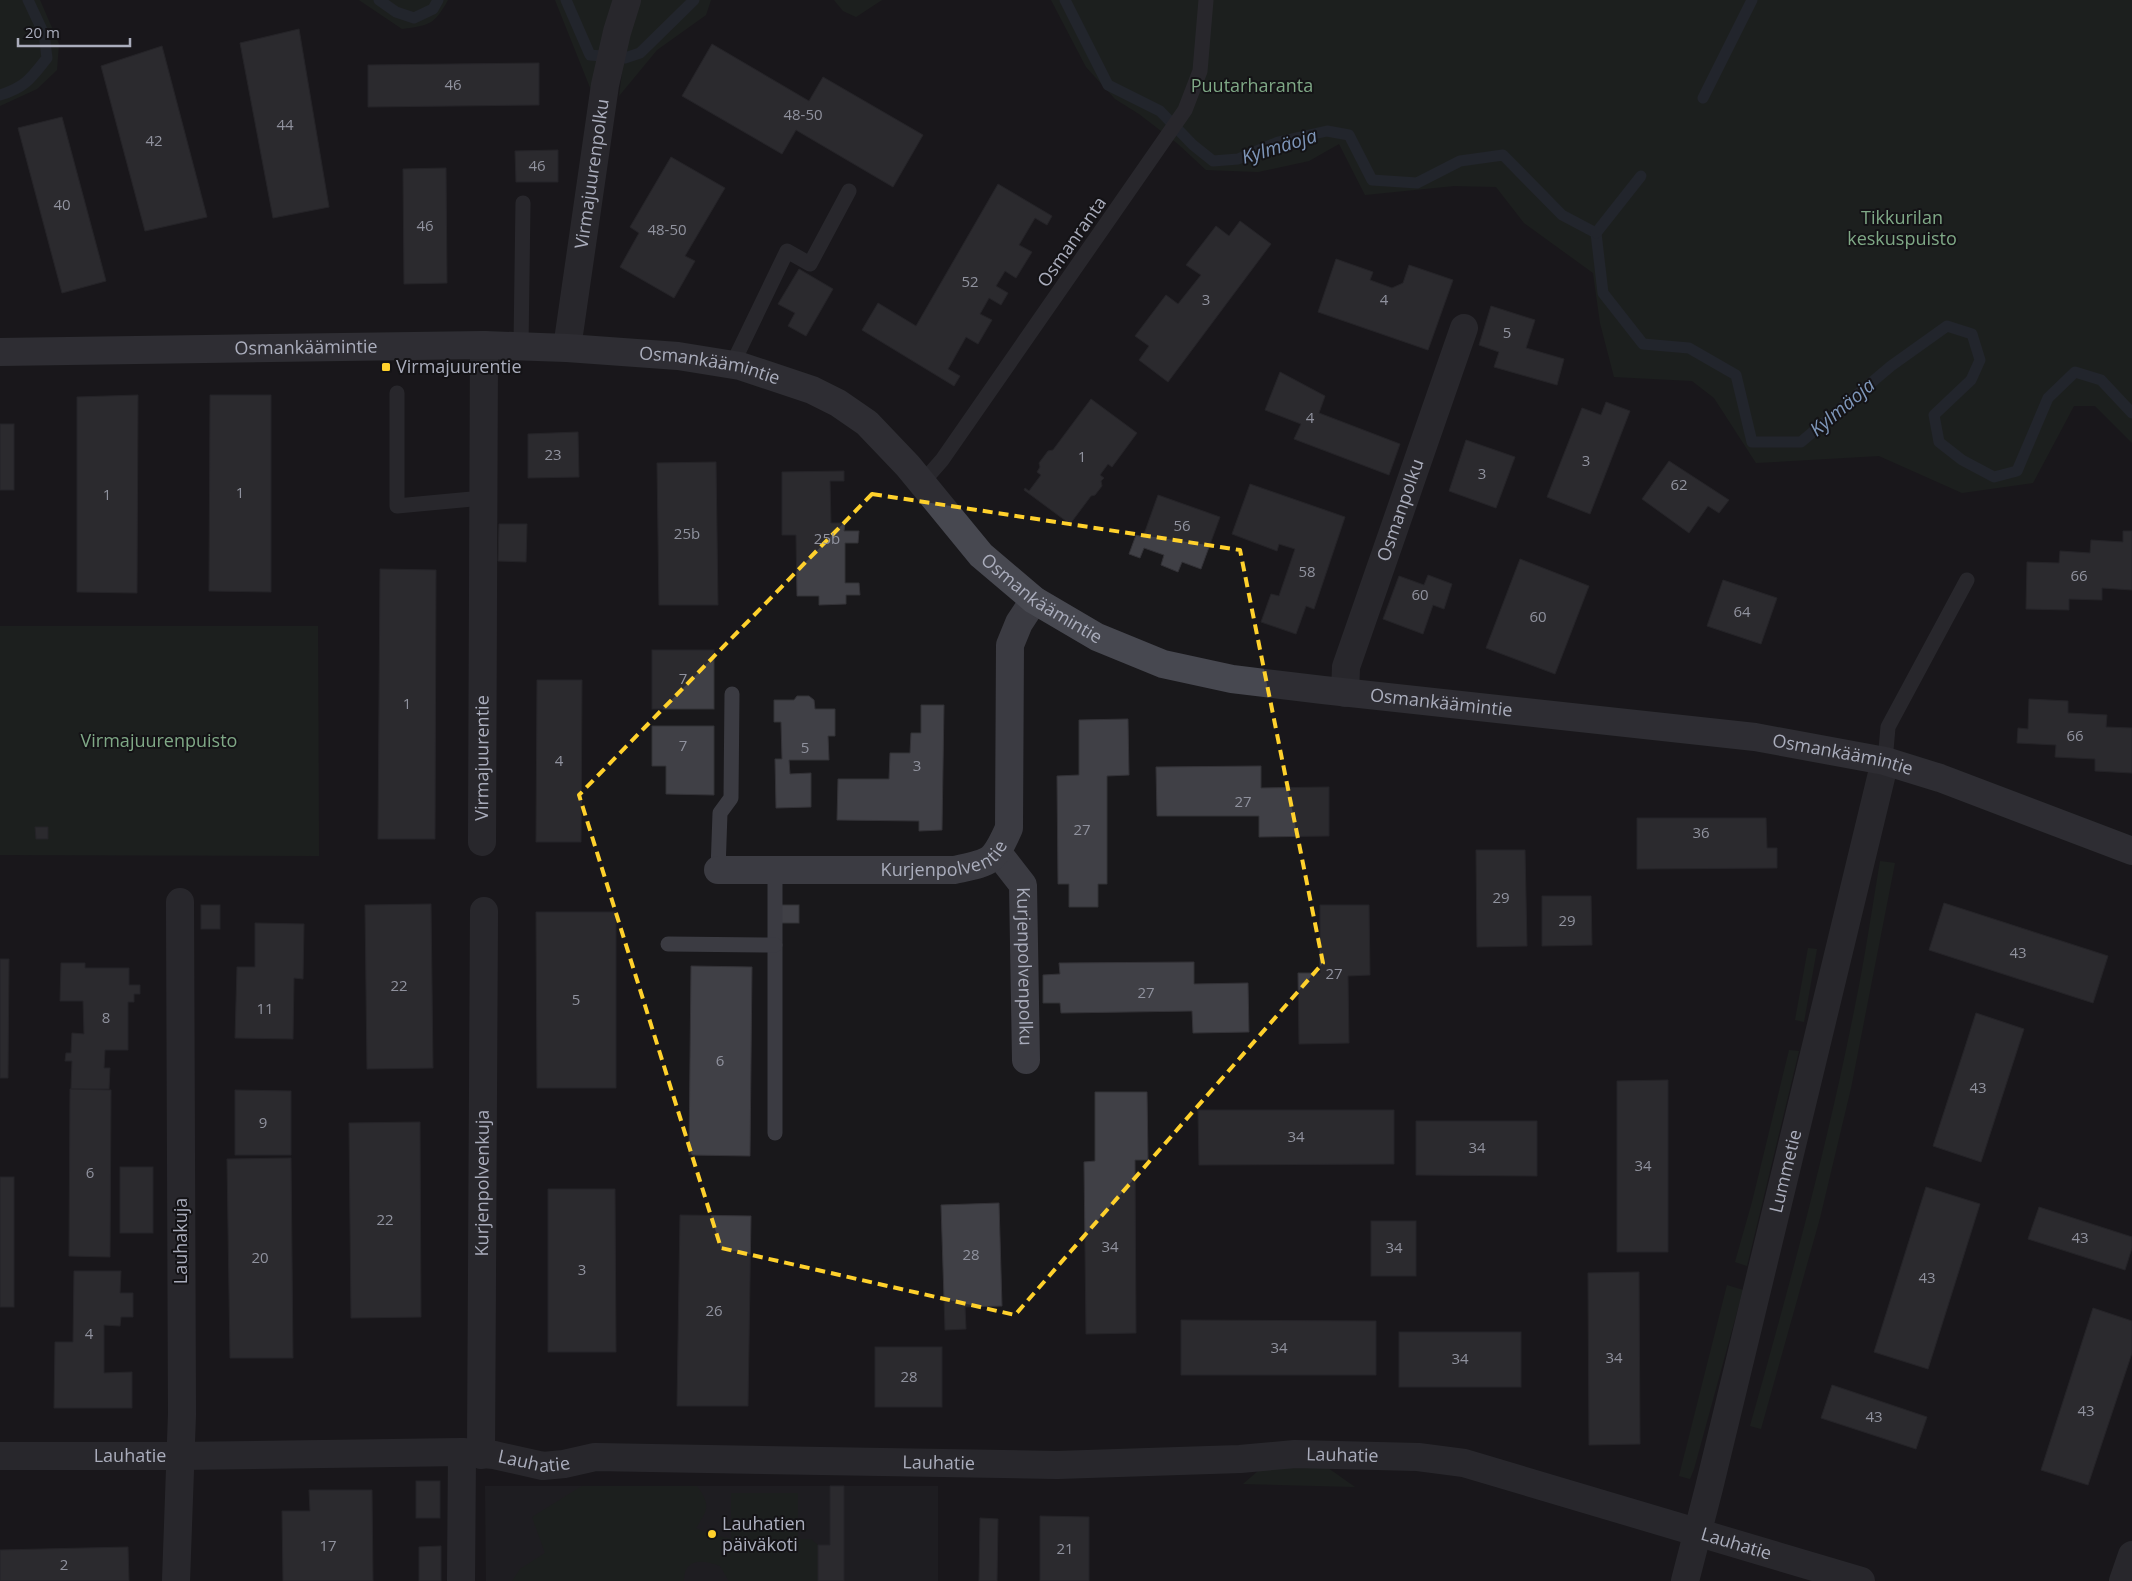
<svg xmlns="http://www.w3.org/2000/svg" width="2132" height="1581" font-family="'Open Sans',sans-serif">
<rect width="100%" height="100%" fill="#19181b"/>
<!-- built -->
<path fill="#252428" d="M 485,1486 L 938,1486 L 938,1581 L 486,1581 Z"/>
<!-- green -->
<g fill="#202922">
<path d="M 0,0 L 40,0 L 59,44 L 57,70 L 37,89 L 0,106 Z"/>
<path d="M 359,0 L 448,0 C 434,25 430,25 402,29 Z"/>
<path d="M 555,0 L 711,0 L 706,15 L 657,50 L 619,96 L 625,50 L 593,95 Z"/>
<path d="M 834,0 L 882,0 L 856,17 L 843,11 Z"/>
<path d="M 1051,0 L 2132,0 L 2132,443 L 2095,406 L 2074,406 L 2033,483 L 1962,493 L 1879,456 L 1756,463 L 1714,398 L 1692,381 L 1614,377 L 1600,323 L 1593,273 L 1524,223 L 1496,187 L 1454,186 L 1365,195 L 1339,144 L 1309,161 L 1258,172 L 1206,170 L 1178,144 L 1139,114 L 1115,99 L 1086,67 Z"/>
<path d="M 0,626 L 318,626 L 319,856 L 0,855 Z"/>
<path d="M 1880,861 L 1895,863 L 1851,1088 L 1820,1218 L 1761,1429 L 1750,1426 C 1789,1287 1827,1148 1855,1006 C 1865,958 1872,909 1880,861 Z"/>
<path d="M 1808,948 L 1817,949 L 1804,1022 L 1795,1020 Z"/>
<path d="M 1789,1050 L 1799,1051 L 1747,1266 L 1735,1262 L 1752,1202 Z"/>
<path d="M 1727,1285 L 1743,1290 L 1694,1469 L 1690,1479 L 1679,1476 Z"/>
<path d="M 1321,1463 L 1355,1487 L 1243,1484 L 1266,1464 Z"/>
<path d="M 582,1486 L 697,1486 C 711,1506 708,1509 696,1528 L 706,1533 L 731,1539 L 731,1493 L 798,1493 L 798,1539 L 811,1539 L 818,1545 L 818,1581 L 729,1581 L 720,1566 C 704,1560 684,1557 684,1581 L 512,1581 L 520,1569 L 545,1553 L 532,1517 Z"/>
</g>
<g fill="none" stroke-linecap="round" stroke-linejoin="round">
<!-- stream -->
<g stroke="#2d3540" stroke-width="11">
<path d="M 379,0 L 396,12 L 414,18 L 433,9 L 438,0"/>
<path d="M 566,0 L 590,55 L 625,58 L 640,53 L 694,0"/>
<path d="M 1065,0 L 1108,85 L 1160,111 L 1193,145 L 1213,161 L 1238,159 L 1278,142 L 1327,131 L 1349,135 L 1372,180 L 1417,183 L 1460,161 L 1503,155 L 1562,215 L 1596,233 L 1603,293 L 1643,344 L 1689,348 L 1736,375 L 1752,442 L 1801,442 L 1891,366 L 1947,326 L 1972,334 L 1980,360 L 1971,380 L 1934,415 L 1939,442 L 1962,460 L 1994,477 L 2017,471 L 2048,398 L 2075,372 L 2101,380 L 2132,413"/>
<path d="M 0,95 C 26,87 31,78 47,58 L 44,34 L 28,0"/>
<path d="M 1703,98 L 1752,0"/>
<path d="M 1596,233 L 1641,176"/>
</g>
</g>
<!-- building -->
<g fill="#404046" stroke="#333237">
<path d="M 299,29 L 329,207 L 273,218 L 240,43 Z"/>
<path d="M 712,44 L 809,101 L 823,77 L 923,135 L 893,187 L 796,130 L 782,154 L 682,96 Z"/>
<path d="M 162,46 L 207,217 L 145,231 L 101,66 Z"/>
<path d="M 539,63 L 539,105 L 368,107 L 368,65 Z"/>
<path d="M 62,117 L 106,281 L 62,293 L 18,128 Z"/>
<path d="M 558,150 L 558,182 L 516,182 L 515,151 Z"/>
<path d="M 671,157 L 725,188 L 685,256 L 695,261 L 674,298 L 620,267 L 639,233 L 630,227 Z"/>
<path d="M 446,168 L 447,283 L 404,284 L 403,169 Z"/>
<path d="M 998,184 L 1052,216 L 1047,225 L 1035,218 L 1019,245 L 1032,252 L 1016,278 L 1005,271 L 996,286 L 1008,293 L 1001,305 L 989,298 L 980,314 L 992,320 L 978,344 L 966,337 L 948,369 L 960,376 L 954,386 L 862,330 L 878,303 L 916,326 Z"/>
<path d="M 1240,221 L 1271,244 L 1168,382 L 1139,360 L 1149,346 L 1135,336 L 1166,295 L 1178,304 L 1201,275 L 1186,265 L 1216,226 L 1229,236 Z"/>
<path d="M 1336,259 L 1373,272 L 1370,280 L 1392,288 L 1403,283 L 1409,265 L 1453,280 L 1428,350 L 1318,312 Z"/>
<path d="M 799,269 L 833,289 L 806,336 L 788,326 L 795,313 L 778,304 Z"/>
<path d="M 1491,306 L 1535,320 L 1526,348 L 1564,359 L 1557,385 L 1494,367 L 1499,352 L 1479,345 Z"/>
<path d="M 1280,372 L 1325,396 L 1319,413 L 1400,444 L 1389,475 L 1294,439 L 1301,424 L 1265,410 Z"/>
<path d="M 138,395 L 137,593 L 77,592 L 77,397 Z"/>
<path d="M 210,395 L 271,395 L 271,592 L 209,591 Z"/>
<path d="M 1091,399 L 1137,433 L 1112,467 L 1108,464 L 1100,475 L 1104,478 L 1101,481 L 1102,486 L 1095,495 L 1091,496 L 1070,524 L 1024,490 L 1025,488 L 1029,491 L 1041,475 L 1037,472 L 1040,467 L 1039,463 L 1048,451 L 1053,450 Z"/>
<path d="M 1606,402 L 1630,411 L 1590,514 L 1547,497 L 1582,408 L 1601,415 Z"/>
<rect x="0" y="424" width="14" height="66"/>
<path d="M 578,432 L 579,477 L 528,478 L 528,434 Z"/>
<path d="M 1466,440 L 1515,457 L 1496,508 L 1449,491 Z"/>
<path d="M 1669,461 L 1729,500 L 1719,513 L 1708,506 L 1689,533 L 1642,499 Z"/>
<path d="M 716,462 L 718,605 L 659,605 L 657,463 Z"/>
<path d="M 844,471 L 844,481 L 830,481 L 831,523 L 845,523 L 844,531 L 859,531 L 858,543 L 845,543 L 845,583 L 859,583 L 860,595 L 846,595 L 846,604 L 819,605 L 819,596 L 797,596 L 796,535 L 782,535 L 782,472 Z"/>
<path d="M 1250,484 L 1345,517 L 1314,609 L 1306,606 L 1296,634 L 1261,622 L 1271,594 L 1279,596 L 1295,549 L 1279,544 L 1277,551 L 1232,534 Z"/>
<path d="M 1158,495 L 1220,517 L 1201,569 L 1182,562 L 1178,572 L 1161,565 L 1164,555 L 1144,548 L 1140,558 L 1129,554 L 1136,535 L 1143,537 Z"/>
<path d="M 499,524 L 527,524 L 526,562 L 498,561 Z"/>
<path d="M 2123,531 L 2132,531 L 2132,590 L 2102,588 L 2102,600 L 2069,599 L 2069,610 L 2026,609 L 2027,562 L 2059,563 L 2060,551 L 2090,553 L 2091,540 L 2123,542 Z"/>
<path d="M 1520,559 L 1589,586 L 1555,674 L 1486,648 Z"/>
<path d="M 380,569 L 436,570 L 435,839 L 378,839 Z"/>
<path d="M 1428,575 L 1452,584 L 1444,609 L 1433,605 L 1423,634 L 1383,619 L 1399,576 L 1424,585 Z"/>
<path d="M 1723,580 L 1777,598 L 1761,644 L 1707,626 Z"/>
<rect x="652" y="650" width="62" height="59"/>
<path d="M 537,680 L 582,680 L 581,842 L 536,842 Z"/>
<path d="M 797,696 L 809,696 L 814,700 L 815,709 L 835,709 L 835,736 L 828,736 L 829,760 L 789,760 L 790,774 L 811,773 L 811,807 L 776,808 L 775,759 L 782,759 L 781,722 L 774,722 L 774,700 L 794,700 Z"/>
<path d="M 2029,699 L 2068,701 L 2068,713 L 2107,715 L 2106,727 L 2132,728 L 2132,773 L 2095,771 L 2095,759 L 2055,757 L 2056,745 L 2017,743 L 2018,728 L 2028,729 Z"/>
<path d="M 921,705 L 944,705 L 942,830 L 919,831 L 919,821 L 837,820 L 838,779 L 889,779 L 890,753 L 910,753 L 911,733 L 921,733 Z"/>
<path d="M 1128,719 L 1129,775 L 1107,776 L 1107,884 L 1098,884 L 1098,907 L 1069,907 L 1069,884 L 1058,884 L 1057,776 L 1079,775 L 1079,720 Z"/>
<path d="M 652,726 L 714,726 L 714,795 L 666,794 L 666,766 L 652,766 Z"/>
<path d="M 1261,766 L 1261,788 L 1329,787 L 1329,836 L 1259,837 L 1259,816 L 1157,816 L 1156,767 Z"/>
<path d="M 1637,818 L 1766,818 L 1767,848 L 1777,848 L 1777,868 L 1637,869 Z"/>
<path d="M 35,827 L 48,827 L 48,839 L 36,839 Z"/>
<path d="M 1476,850 L 1525,850 L 1527,946 L 1477,947 Z"/>
<path d="M 1542,896 L 1591,896 L 1592,945 L 1542,946 Z"/>
<path d="M 1944,903 L 2108,956 L 2093,1003 L 1929,950 Z"/>
<path d="M 431,904 L 433,1068 L 367,1069 L 365,905 Z"/>
<rect x="201" y="905" width="19" height="24"/>
<rect x="779" y="905" width="20" height="18"/>
<path d="M 1320,905 L 1369,905 L 1370,975 L 1348,976 L 1349,1043 L 1299,1044 L 1298,973 L 1320,973 Z"/>
<path d="M 536,912 L 616,912 L 616,1088 L 537,1088 Z"/>
<path d="M 255,923 L 304,924 L 303,979 L 294,978 L 293,1039 L 235,1038 L 237,967 L 255,967 Z"/>
<path d="M 0,959 L 9,959 L 8,1078 L 0,1078 Z"/>
<path d="M 1194,962 L 1194,984 L 1248,983 L 1249,1032 L 1193,1033 L 1192,1011 L 1061,1013 L 1060,1003 L 1043,1003 L 1043,975 L 1060,974 L 1059,963 Z"/>
<path d="M 61,963 L 85,963 L 85,968 L 129,968 L 129,985 L 140,985 L 140,994 L 134,994 L 134,1002 L 128,1002 L 128,1050 L 105,1050 L 104,1068 L 110,1068 L 109,1089 L 71,1089 L 72,1061 L 65,1061 L 66,1053 L 71,1053 L 72,1033 L 84,1034 L 83,1001 L 60,1001 Z"/>
<path d="M 691,966 L 752,967 L 750,1156 L 689,1155 Z"/>
<path d="M 1976,1013 L 2024,1029 L 1981,1162 L 1933,1146 Z"/>
<path d="M 1668,1080 L 1668,1252 L 1617,1252 L 1617,1081 Z"/>
<path d="M 70,1089 L 111,1090 L 110,1257 L 69,1256 Z"/>
<path d="M 235,1090 L 291,1091 L 291,1155 L 235,1155 Z"/>
<path d="M 1095,1092 L 1147,1092 L 1148,1160 L 1135,1160 L 1136,1333 L 1086,1334 L 1084,1162 L 1095,1161 Z"/>
<path d="M 1198,1110 L 1394,1110 L 1394,1164 L 1199,1165 Z"/>
<path d="M 1416,1121 L 1537,1121 L 1537,1176 L 1416,1175 Z"/>
<path d="M 420,1122 L 421,1317 L 351,1318 L 349,1123 Z"/>
<path d="M 291,1158 L 293,1358 L 230,1358 L 227,1159 Z"/>
<rect x="120" y="1167" width="33" height="66"/>
<rect x="0" y="1177" width="14" height="130"/>
<path d="M 1926,1187 L 1980,1204 L 1928,1369 L 1874,1352 Z"/>
<path d="M 548,1189 L 615,1189 L 616,1352 L 548,1352 Z"/>
<path d="M 999,1203 L 1002,1306 L 965,1307 L 966,1329 L 945,1330 L 941,1205 Z"/>
<path d="M 2039,1207 L 2132,1237 L 2132,1248 L 2125,1270 L 2028,1239 Z"/>
<path d="M 680,1215 L 751,1216 L 748,1406 L 677,1406 Z"/>
<rect x="1371" y="1221" width="45" height="55"/>
<path d="M 74,1271 L 121,1271 L 120,1293 L 133,1293 L 133,1317 L 121,1317 L 120,1326 L 104,1325 L 104,1373 L 132,1372 L 132,1408 L 54,1408 L 55,1342 L 73,1342 Z"/>
<path d="M 1639,1272 L 1640,1444 L 1589,1445 L 1588,1273 Z"/>
<path d="M 2093,1308 L 2132,1321 L 2132,1353 L 2088,1485 L 2041,1470 Z"/>
<path d="M 1181,1320 L 1376,1321 L 1376,1375 L 1181,1375 Z"/>
<rect x="1399" y="1332" width="122" height="55"/>
<rect x="875" y="1347" width="67" height="60"/>
<path d="M 1832,1385 L 1927,1417 L 1916,1449 L 1821,1418 Z"/>
<rect x="416" y="1481" width="24" height="37"/>
<path d="M 830,1486 L 844,1486 L 844,1581 L 818,1581 L 818,1545 L 830,1545 Z"/>
<path d="M 309,1490 L 372,1490 L 373,1581 L 283,1581 L 282,1511 L 310,1511 Z"/>
<path d="M 1040,1516 L 1089,1517 L 1089,1581 L 1040,1581 Z"/>
<path d="M 980,1518 L 998,1519 L 997,1581 L 979,1581 Z"/>
<path d="M 441,1546 L 441,1581 L 419,1581 L 419,1547 Z"/>
<path d="M 128,1547 L 129,1581 L 0,1581 L 0,1550 Z"/>
</g>
<g fill="none" stroke-linecap="round" stroke-linejoin="round">
<!-- lane -->
<g stroke="#3b3b42" stroke-width="15">
<path d="M 521,346 L 523,203"/>
<path d="M 732,365 L 787,251 L 810,264 L 849,191"/>
<path d="M 397,393 L 397,506 L 483,498"/>
<path d="M 921,484 L 942,460 L 1185,110 L 1200,71 L 1206,0"/>
<path d="M 1885,761 L 1888,727 L 1967,580"/>
<path d="M 718,870 L 720,813 L 731,798 L 732,694"/>
<path d="M 775,870 L 775,1133"/>
<path d="M 668,944 L 775,945"/>
</g>
<!-- street -->
<g stroke="#3b3b42" stroke-width="28">
<path id="s1" d="M 567,348 L 605,85 L 617,32 L 627,0"/>
<path id="s2" d="M 1345,693 L 1346,667 L 1464,328"/>
<path id="s3" d="M 482,842 L 484,345"/>
<path id="s4" d="M 998,853 L 1023,885 L 1026,1060"/>
<path id="s5" d="M 718,870 L 954,870 C 991,862 993,864 1009,828 L 1010,645 L 1019,623 L 1034,600"/>
<path id="s6" d="M 481,1455 L 484,911"/>
<path id="s7" d="M 0,1456 L 179,1456 L 462,1452 L 494,1455 L 543,1466 L 564,1464 L 595,1457 L 1057,1465 L 1240,1459 L 1295,1454 L 1418,1457 L 1464,1463 L 1861,1581"/>
<path d="M 176,1581 L 182,1414 L 180,902"/>
<path d="M 461,1581 L 462,1452"/>
<path id="s8" d="M 1685,1581 L 1709,1488 L 1885,761"/>
<path d="M 2123,1581 L 2132,1555"/>
</g>
<!-- secondary -->
<path stroke="#474850" stroke-width="28" id="s9" d="M 0,352 L 484,345 L 567,348 L 678,356 L 740,366 L 812,390 L 838,403 L 867,423 L 908,466 L 981,555 L 1034,600 L 1097,637 L 1163,664 L 1232,679 L 1323,690 L 1755,737 L 1885,761 L 1940,778 L 2132,851"/>
</g>
<!-- marked area -->
<path d="M0 0H2132V1581H0ZM 872,494 L 1240,550 L 1323,963 L 1015,1315 L 721,1248 L 579,795 Z" fill="#19181b" fill-opacity=".55" fill-rule="evenodd"/>
<path fill="none" stroke="#ffd12c" stroke-width="4" stroke-dasharray="10 6" stroke-linejoin="round" d="M 872,494 L 1240,550 L 1323,963 L 1015,1315 L 721,1248 L 579,795 Z"/>
<!-- markers -->
<g fill="#ffd12c" stroke="#141316" stroke-width="2">
<rect x="381" y="362" width="10" height="10" rx="2.5"/>
<circle cx="712" cy="1534" r="5"/>
</g>
<g text-anchor="middle" stroke-width="4" stroke-linejoin="round" paint-order="stroke">
<!-- number labels -->
<g font-size="15" fill="#90929e">
<text x="453" y="90">46</text>
<text x="803" y="120">48-50</text>
<text x="285" y="130">44</text>
<text x="154" y="146">42</text>
<text x="537" y="171">46</text>
<text x="62" y="210">40</text>
<text x="425" y="231">46</text>
<text x="667" y="235">48-50</text>
<text x="970" y="287">52</text>
<text x="1206" y="305">3</text>
<text x="1384" y="305">4</text>
<text x="1507" y="338">5</text>
<text x="1310" y="423">4</text>
<text x="553" y="460">23</text>
<text x="1082" y="462">1</text>
<text x="1586" y="466">3</text>
<text x="1482" y="479">3</text>
<text x="1679" y="490">62</text>
<text x="240" y="498">1</text>
<text x="107" y="500">1</text>
<text x="1182" y="531">56</text>
<text x="687" y="539">25b</text>
<text x="827" y="544">25b</text>
<text x="1307" y="577">58</text>
<text x="2079" y="581">66</text>
<text x="1420" y="600">60</text>
<text x="1742" y="617">64</text>
<text x="1538" y="622">60</text>
<text x="683" y="684">7</text>
<text x="407" y="709">1</text>
<text x="2075" y="741">66</text>
<text x="683" y="751">7</text>
<text x="805" y="753">5</text>
<text x="559" y="766">4</text>
<text x="917" y="771">3</text>
<text x="1243" y="807">27</text>
<text x="1082" y="835">27</text>
<text x="1701" y="838">36</text>
<text x="1501" y="903">29</text>
<text x="1567" y="926">29</text>
<text x="2018" y="958">43</text>
<text x="1334" y="979">27</text>
<text x="399" y="991">22</text>
<text x="1146" y="998">27</text>
<text x="576" y="1005">5</text>
<text x="265" y="1014">11</text>
<text x="106" y="1023">8</text>
<text x="720" y="1066">6</text>
<text x="1978" y="1093">43</text>
<text x="263" y="1128">9</text>
<text x="1296" y="1142">34</text>
<text x="1477" y="1153">34</text>
<text x="1643" y="1171">34</text>
<text x="90" y="1178">6</text>
<text x="385" y="1225">22</text>
<text x="2080" y="1243">43</text>
<text x="1110" y="1252">34</text>
<text x="1394" y="1253">34</text>
<text x="971" y="1260">28</text>
<text x="260" y="1263">20</text>
<text x="582" y="1275">3</text>
<text x="1927" y="1283">43</text>
<text x="714" y="1316">26</text>
<text x="89" y="1339">4</text>
<text x="1279" y="1353">34</text>
<text x="1614" y="1363">34</text>
<text x="1460" y="1364">34</text>
<text x="909" y="1382">28</text>
<text x="2086" y="1416">43</text>
<text x="1874" y="1422">43</text>
<text x="328" y="1551">17</text>
<text x="1065" y="1554">21</text>
<text x="64" y="1570">2</text>
</g>
<!-- park labels -->
<g font-size="18" fill="#7fa886" stroke="#141316">
<text x="1252" y="92">Puutarharanta</text>
<text x="1902" y="224">Tikkurilan<tspan x="1902" dy="21">keskuspuisto</tspan></text>
<text x="159" y="747">Virmajuurenpuisto</text>
</g>
<!-- street labels -->
<g font-size="18" fill="#aaadbc" stroke="#141316">
<text dy="6" stroke="none"><textPath href="#s1" startOffset="176">Virmajuurenpolku</textPath></text>
<text transform="translate(1072 242) rotate(-55)" y="6">Osmanranta</text>
<text dy="6" stroke="none"><textPath href="#s9" startOffset="306">Osmankäämintie</textPath></text>
<text dy="6" stroke="none"><textPath href="#s9" startOffset="711">Osmankäämintie</textPath></text>
<text dy="6" stroke="none"><textPath href="#s2" startOffset="192">Osmanpolku</textPath></text>
<text dy="6" stroke="none"><textPath href="#s9" startOffset="1131">Osmankäämintie</textPath></text>
<text dy="6" stroke="none"><textPath href="#s9" startOffset="1551">Osmankäämintie</textPath></text>
<text dy="6" stroke="none"><textPath href="#s9" startOffset="1956">Osmankäämintie</textPath></text>
<text dy="6" stroke="none"><textPath href="#s3" startOffset="84">Virmajuurentie</textPath></text>
<text dy="6" stroke="none"><textPath href="#s5" startOffset="229">Kurjenpolventie</textPath></text>
<text dy="6" stroke="none"><textPath href="#s4" startOffset="122">Kurjenpolvenpolku</textPath></text>
<text dy="6" stroke="none"><textPath href="#s8" startOffset="422">Lummetie</textPath></text>
<text dy="6" stroke="none"><textPath href="#s6" startOffset="272">Kurjenpolvenkuja</textPath></text>
<text transform="translate(181 1241) rotate(-90)" y="6">Lauhakuja</text>
<text dy="6" stroke="none"><textPath href="#s7" startOffset="1345">Lauhatie</textPath></text>
<text dy="6" stroke="none"><textPath href="#s7" startOffset="130">Lauhatie</textPath></text>
<text dy="6" stroke="none"><textPath href="#s7" startOffset="535">Lauhatie</textPath></text>
<text dy="6" stroke="none"><textPath href="#s7" startOffset="941">Lauhatie</textPath></text>
<text dy="6" stroke="none"><textPath href="#s7" startOffset="1751">Lauhatie</textPath></text>
</g>
<!-- poi labels -->
<g font-size="18" fill="#aaadbc" stroke="#141316" text-anchor="start">
<text x="396" y="373">Virmajuurentie</text>
<text x="722" y="1530">Lauhatien<tspan x="722" dy="21">päiväkoti</tspan></text>
</g>
<!-- water labels -->
<g font-size="19" font-style="italic" fill="#7e96b9" stroke="#141316">
<text transform="translate(1279 146) rotate(-17)" y="7">Kylmäoja</text>
<text transform="translate(1842 407) rotate(-40)" y="7">Kylmäoja</text>
</g>
</g>
<!-- scale -->
<path d="M18 38v8h112v-8" fill="none" stroke="#aaadbc" stroke-width="2.5"/>
<text x="25" y="38" font-size="15" fill="#aaadbc" stroke="#141316" stroke-width="4" paint-order="stroke">20 m</text>
</svg>
